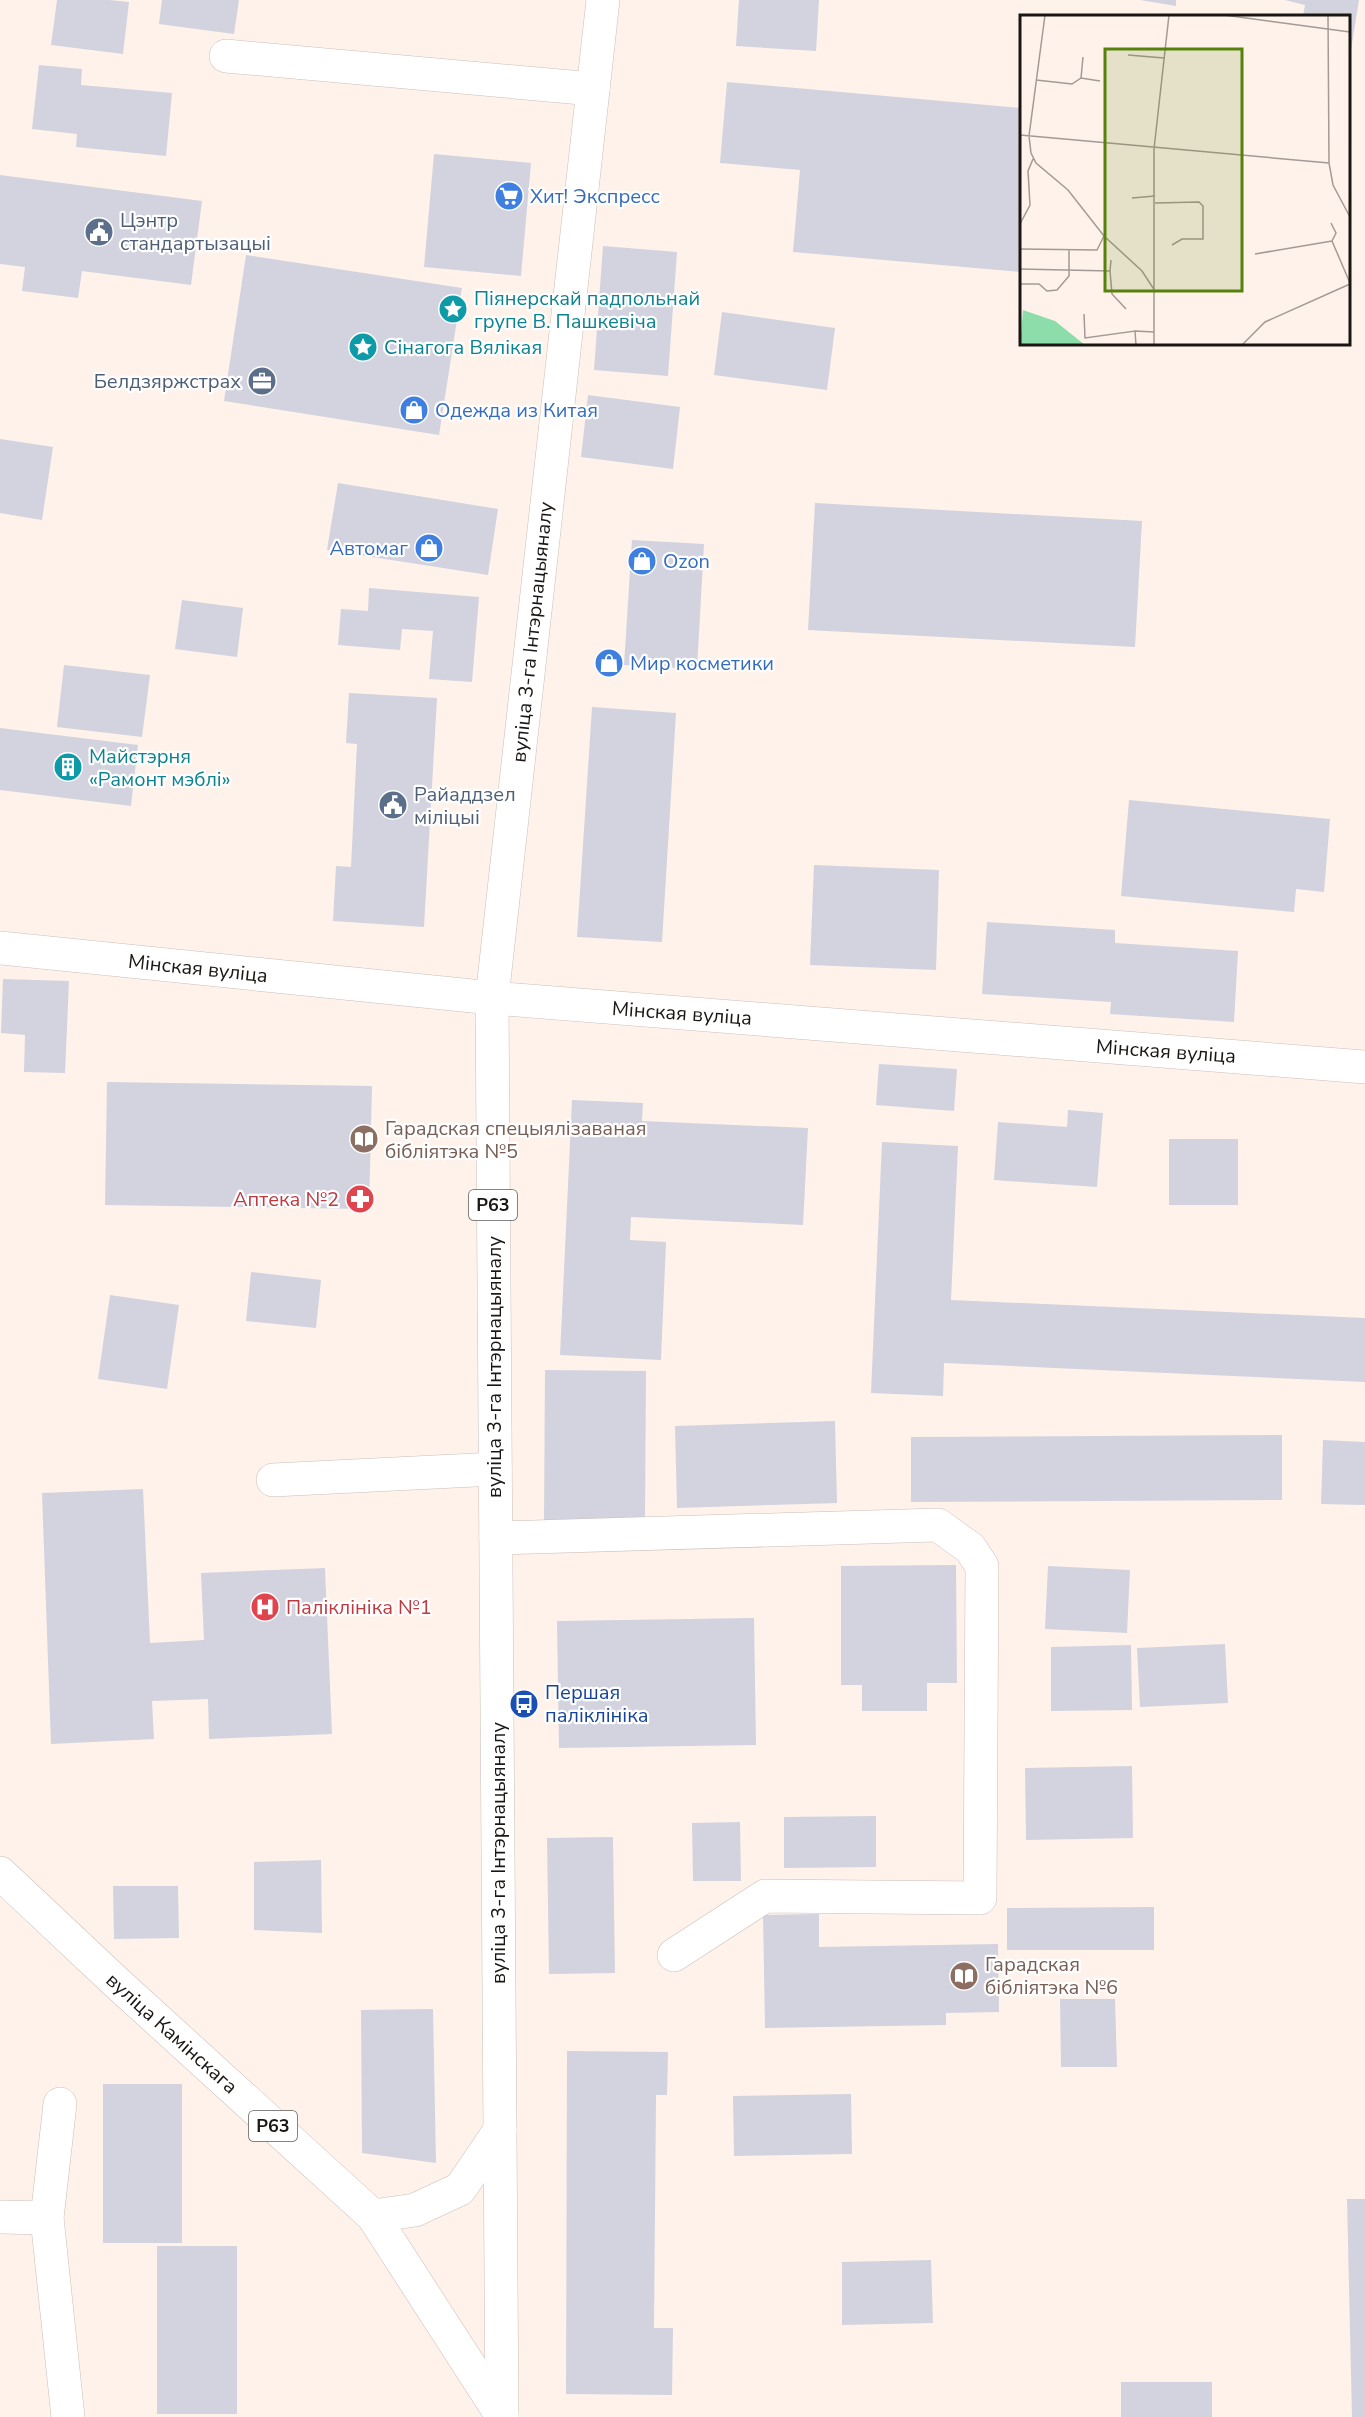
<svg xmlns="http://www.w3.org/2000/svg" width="1365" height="2417" font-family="'Nunito Sans',sans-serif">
<rect width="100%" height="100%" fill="#fef2eb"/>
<!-- building -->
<g fill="#d2d3df">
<path d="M 57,0 L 109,0 L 129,2 L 123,54 L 51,45 Z"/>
<path d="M 162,0 L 239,0 L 234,34 L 159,24 Z"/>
<path d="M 739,0 L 819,0 L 816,51 L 736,46 Z"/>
<path d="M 1140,0 L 1176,0 L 1176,6 Z"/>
<path d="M 1285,0 L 1359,0 L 1350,56 L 1348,16 L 1303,16 L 1305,5 Z"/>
<path d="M 39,65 L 82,69 L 81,85 L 172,93 L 166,156 L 76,147 L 77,134 L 32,129 Z"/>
<path d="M 727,82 L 1022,108 L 1022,272 L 793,252 L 800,170 L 720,163 Z"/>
<path d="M 434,154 L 531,163 L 521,276 L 424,267 Z"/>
<path d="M 0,175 L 202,201 L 191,285 L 82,271 L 78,298 L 22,291 L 25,267 L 0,264 Z"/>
<path d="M 603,246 L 677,252 L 668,376 L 594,370 Z"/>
<path d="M 246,255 L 462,288 L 439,435 L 224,401 Z"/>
<path d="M 722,312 L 835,328 L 827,390 L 714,375 Z"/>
<path d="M 588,395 L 680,407 L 673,469 L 581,457 Z"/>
<path d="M 0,439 L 53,447 L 42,520 L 0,513 Z"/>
<path d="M 338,483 L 498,509 L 488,575 L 327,550 Z"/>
<path d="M 815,503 L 1142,521 L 1135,647 L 808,630 Z"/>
<path d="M 632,540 L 704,544 L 697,669 L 624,665 Z"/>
<path d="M 369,588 L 479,597 L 472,682 L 429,679 L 433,631 L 402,629 L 400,650 L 338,645 L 341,609 L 368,611 Z"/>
<path d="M 182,600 L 243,608 L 237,657 L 175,649 Z"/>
<path d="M 64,665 L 150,675 L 142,737 L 57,727 Z"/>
<path d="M 349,693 L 437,698 L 424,927 L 333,921 L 336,866 L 351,867 L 357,744 L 346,743 Z"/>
<path d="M 592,707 L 676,713 L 662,942 L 577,937 Z"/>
<path d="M 0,728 L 138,745 L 131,806 L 0,790 Z"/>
<path d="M 1129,800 L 1330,819 L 1324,892 L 1296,889 L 1294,912 L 1121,896 Z"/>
<path d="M 814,865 L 939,870 L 936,970 L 810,965 Z"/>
<path d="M 987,922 L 1115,930 L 1115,943 L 1238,951 L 1234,1022 L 1110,1014 L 1111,1002 L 982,994 Z"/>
<path d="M 3,979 L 69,981 L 65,1073 L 24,1072 L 25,1035 L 1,1033 Z"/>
<path d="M 879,1064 L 957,1069 L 954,1111 L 876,1105 Z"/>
<path d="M 107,1082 L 372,1086 L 369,1209 L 105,1205 Z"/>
<path d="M 572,1100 L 643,1103 L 642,1121 L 808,1128 L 803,1225 L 631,1217 L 630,1240 L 666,1242 L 661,1360 L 560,1355 Z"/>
<path d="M 1068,1110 L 1103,1113 L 1097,1187 L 994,1180 L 998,1122 L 1067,1127 Z"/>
<rect x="1169" y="1139" width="69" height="66"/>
<path d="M 882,1142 L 958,1146 L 951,1300 L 1365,1318 L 1365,1382 L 944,1363 L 943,1396 L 871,1393 Z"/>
<path d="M 251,1272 L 321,1280 L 316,1328 L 246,1321 Z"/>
<path d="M 110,1295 L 179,1305 L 167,1389 L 98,1379 Z"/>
<path d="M 545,1370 L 646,1371 L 645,1521 L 544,1520 Z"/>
<path d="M 835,1421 L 837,1503 L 677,1508 L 675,1426 Z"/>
<path d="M 1282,1435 L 1282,1500 L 911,1502 L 911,1437 Z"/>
<path d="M 1323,1440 L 1365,1442 L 1365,1505 L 1321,1504 Z"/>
<path d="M 143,1489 L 150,1643 L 204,1640 L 201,1573 L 325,1568 L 332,1734 L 209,1739 L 208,1699 L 152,1701 L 154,1739 L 51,1744 L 42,1493 Z"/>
<path d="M 956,1565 L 957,1683 L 927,1683 L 927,1711 L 862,1711 L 862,1685 L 841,1685 L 841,1566 Z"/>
<path d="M 1048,1566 L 1130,1570 L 1127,1633 L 1045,1629 Z"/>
<path d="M 754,1618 L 756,1745 L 559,1748 L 557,1621 Z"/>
<path d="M 1225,1644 L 1228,1703 L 1140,1707 L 1137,1648 Z"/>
<path d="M 1131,1645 L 1132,1710 L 1051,1711 L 1051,1647 Z"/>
<path d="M 1132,1766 L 1133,1838 L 1026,1840 L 1025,1768 Z"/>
<path d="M 876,1816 L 876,1867 L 784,1868 L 784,1817 Z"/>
<path d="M 740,1822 L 741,1881 L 693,1881 L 692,1823 Z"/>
<path d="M 613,1837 L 615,1973 L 549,1974 L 547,1838 Z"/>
<path d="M 321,1860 L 322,1933 L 254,1930 L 254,1862 Z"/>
<path d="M 113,1886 L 178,1886 L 179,1938 L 114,1939 Z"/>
<path d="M 1154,1907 L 1154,1950 L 1007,1950 L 1007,1908 Z"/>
<path d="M 819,1914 L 819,1947 L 998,1944 L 999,2012 L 946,2013 L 946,2025 L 765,2028 L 763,1915 Z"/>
<path d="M 1060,1999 L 1115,1999 L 1117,2067 L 1061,2067 Z"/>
<path d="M 433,2009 L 436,2163 L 362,2153 L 361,2010 Z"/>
<path d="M 567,2051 L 668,2052 L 667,2095 L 656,2095 L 654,2328 L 673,2328 L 672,2395 L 566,2394 Z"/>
<rect x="103" y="2084" width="79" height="159"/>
<path d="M 851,2094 L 852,2154 L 734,2156 L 733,2096 Z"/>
<path d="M 1347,2199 L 1365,2199 L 1365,2417 L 1352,2417 Z"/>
<rect x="157" y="2246" width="80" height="168"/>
<path d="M 931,2260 L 933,2323 L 842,2325 L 842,2262 Z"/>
<rect x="1121" y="2382" width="91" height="35"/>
</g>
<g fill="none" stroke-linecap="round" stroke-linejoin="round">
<!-- minor casing -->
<g stroke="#cbbfb9" stroke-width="34">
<g id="minor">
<path d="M 226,56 L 593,89"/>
<path d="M 0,948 L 492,998 L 1365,1067"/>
<path d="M 273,1480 L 495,1469"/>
<path d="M 496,1538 L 938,1525 L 970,1548 L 982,1566 L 980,1898 L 765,1896 L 674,1955"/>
<path d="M 0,2217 L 47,2218 L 60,2104"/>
<path d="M 47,2218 L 68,2417"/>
</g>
</g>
<!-- major casing -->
<g stroke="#cbbfb9" stroke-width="34">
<g id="major">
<path d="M 0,1873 L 116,1982 L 373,2216 L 502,2416"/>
<path d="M 373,2216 L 415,2210 L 460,2189 L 500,2130"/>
<path d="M 502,2417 L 492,998 L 603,0"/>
</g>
</g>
<!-- minor -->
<use href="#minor" stroke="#fff" stroke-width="33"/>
<!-- major -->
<use href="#major" stroke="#fff" stroke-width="33"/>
</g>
<!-- icons -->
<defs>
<g id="supermarket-disc" transform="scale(1.5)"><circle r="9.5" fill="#3f7fe0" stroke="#fff"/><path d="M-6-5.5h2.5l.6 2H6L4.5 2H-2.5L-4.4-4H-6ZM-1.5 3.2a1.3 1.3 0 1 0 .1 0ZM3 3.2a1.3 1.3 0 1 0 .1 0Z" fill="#fff"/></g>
<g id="civic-disc" transform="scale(1.5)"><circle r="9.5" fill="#5c6f8a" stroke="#fff"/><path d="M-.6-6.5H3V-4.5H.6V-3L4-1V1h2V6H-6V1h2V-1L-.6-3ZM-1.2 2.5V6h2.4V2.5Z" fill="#fff"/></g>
<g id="sight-disc" transform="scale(1.5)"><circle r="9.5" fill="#0f9aa8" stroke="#fff"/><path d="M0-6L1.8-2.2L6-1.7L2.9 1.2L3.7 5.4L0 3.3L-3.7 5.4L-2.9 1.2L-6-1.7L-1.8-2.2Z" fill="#fff"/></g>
<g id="office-disc" transform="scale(1.5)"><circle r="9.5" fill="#5c6f8a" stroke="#fff"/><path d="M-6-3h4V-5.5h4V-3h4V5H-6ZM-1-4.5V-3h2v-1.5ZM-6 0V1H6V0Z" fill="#fff"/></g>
<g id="shop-disc" transform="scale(1.5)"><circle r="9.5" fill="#3f7fe0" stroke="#fff"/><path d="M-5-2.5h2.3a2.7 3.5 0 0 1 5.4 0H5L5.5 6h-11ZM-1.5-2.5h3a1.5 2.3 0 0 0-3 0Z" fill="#fff"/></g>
<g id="building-disc" transform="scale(1.5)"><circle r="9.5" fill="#0f9aa8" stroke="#fff"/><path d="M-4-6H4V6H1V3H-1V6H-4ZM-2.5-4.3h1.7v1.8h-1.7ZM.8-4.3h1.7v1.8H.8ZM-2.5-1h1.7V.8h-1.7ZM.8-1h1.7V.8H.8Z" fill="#fff"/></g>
<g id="library-disc" transform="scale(1.5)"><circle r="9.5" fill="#8d6e63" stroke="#fff"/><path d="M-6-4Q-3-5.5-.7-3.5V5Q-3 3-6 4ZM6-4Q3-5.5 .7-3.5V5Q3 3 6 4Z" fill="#fff"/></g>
<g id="pharmacy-disc" transform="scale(1.5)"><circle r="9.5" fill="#e0444e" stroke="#fff"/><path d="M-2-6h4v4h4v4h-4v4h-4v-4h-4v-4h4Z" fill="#fff"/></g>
<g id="hospital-disc" transform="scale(1.5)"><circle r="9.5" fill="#e0444e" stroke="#fff"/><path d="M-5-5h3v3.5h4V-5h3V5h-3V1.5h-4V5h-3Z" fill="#fff"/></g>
<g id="bus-disc" transform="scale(1.5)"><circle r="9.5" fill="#1a4fb4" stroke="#fff"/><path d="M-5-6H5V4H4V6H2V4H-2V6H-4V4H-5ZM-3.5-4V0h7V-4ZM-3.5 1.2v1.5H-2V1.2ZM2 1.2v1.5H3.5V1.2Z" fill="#fff"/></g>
</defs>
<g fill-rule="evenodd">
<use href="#supermarket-disc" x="509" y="196"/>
<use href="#civic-disc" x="99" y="232"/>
<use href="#sight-disc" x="453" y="309"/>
<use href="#sight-disc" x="363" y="347"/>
<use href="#office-disc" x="262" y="381"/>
<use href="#shop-disc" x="414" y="410"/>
<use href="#shop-disc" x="429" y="548"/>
<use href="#shop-disc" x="642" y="561"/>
<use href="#shop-disc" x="609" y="663"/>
<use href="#building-disc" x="68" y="767"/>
<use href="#civic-disc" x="393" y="805"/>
<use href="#library-disc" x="364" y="1139"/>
<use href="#pharmacy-disc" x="360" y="1199"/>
<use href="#hospital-disc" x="265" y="1607"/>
<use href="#bus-disc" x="524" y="1704"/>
<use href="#library-disc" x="964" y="1976"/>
</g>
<g text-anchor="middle" stroke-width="4.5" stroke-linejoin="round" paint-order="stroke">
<!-- shield labels -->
<g fill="#fff" stroke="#5f5c5a" stroke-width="1.5">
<rect x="469" y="1190" width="48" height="30" rx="4.5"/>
<rect x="249" y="2111" width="48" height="30" rx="4.5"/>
</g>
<g font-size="18" font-weight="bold" fill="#1a1613">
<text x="493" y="1211">Р63</text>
<text x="273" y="2132">Р63</text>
</g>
<!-- shop labels -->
<g font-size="20" fill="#366cbe" stroke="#fff" text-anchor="start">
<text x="530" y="203">Хит! Экспресс</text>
<text x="435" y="417">Одежда из Китая</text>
<text x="408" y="555" text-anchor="end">Автомаг</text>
<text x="663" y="568">Ozon</text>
<text x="630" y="670">Мир косметики</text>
</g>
<!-- service labels -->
<g font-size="20" fill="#4e5e75" stroke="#fff" text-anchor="start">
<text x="120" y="227">Цэнтр<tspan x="120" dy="23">стандартызацыі</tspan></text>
<text x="241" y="388" text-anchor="end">Белдзяржстрах</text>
<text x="414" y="801">Райаддзел<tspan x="414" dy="23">міліцыі</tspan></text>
</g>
<!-- culture labels -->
<g font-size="20" fill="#0d838f" stroke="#fff" text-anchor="start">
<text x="474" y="305">Піянерскай падпольнай<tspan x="474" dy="23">групе В. Пашкевіча</tspan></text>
<text x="384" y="354">Сінагога Вялікая</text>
<text x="89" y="763">Майстэрня<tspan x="89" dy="23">«Рамонт мэблі»</tspan></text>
</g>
<!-- street labels -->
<g font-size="20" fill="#1a1613" stroke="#fff">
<text transform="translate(532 632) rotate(-84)" y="7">вуліца 3-га Інтэрнацыяналу</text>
<text transform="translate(198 968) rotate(6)" y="7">Мінская вуліца</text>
<text transform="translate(682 1013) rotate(4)" y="7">Мінская вуліца</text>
<text transform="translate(1166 1051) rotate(4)" y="7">Мінская вуліца</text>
<text transform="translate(494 1367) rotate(-90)" y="7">вуліца 3-га Інтэрнацыяналу</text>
<text transform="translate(498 1853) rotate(-90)" y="7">вуліца 3-га Інтэрнацыяналу</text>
<text transform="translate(172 2033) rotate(42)" y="7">вуліца Камінскага</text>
</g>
<!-- education labels -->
<g font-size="20" fill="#785e54" stroke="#fff" text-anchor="start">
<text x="385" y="1135">Гарадская спецыялізаваная<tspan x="385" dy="23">бібліятэка №5</tspan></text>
<text x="985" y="1971">Гарадская<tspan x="985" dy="23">бібліятэка №6</tspan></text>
</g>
<!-- health labels -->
<g font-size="20" fill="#be3a42" stroke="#fff" text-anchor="end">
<text x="339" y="1206">Аптека №2</text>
<text x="286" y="1614" text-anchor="start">Паліклініка №1</text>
</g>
<!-- transit labels -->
<g font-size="20" fill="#164399" stroke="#fff" text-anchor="start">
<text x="545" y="1699">Першая<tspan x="545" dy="23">паліклініка</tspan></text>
</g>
</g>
<!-- overview -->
<g transform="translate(1020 15)">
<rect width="330" height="330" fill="#fef2eb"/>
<path d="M 3,295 L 35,306 L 65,330 L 0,330 Z" fill="#8cddaa"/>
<path fill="none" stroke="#a39a95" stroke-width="1.5" d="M 25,0 L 9,121 L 11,138 L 16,148 L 48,175 L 84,221 L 122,256 L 135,276M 204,0 L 330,17M 308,0 L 309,148 L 313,170 L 330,202M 108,40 L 144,43M 61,63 L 63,42M 16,65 L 52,69 L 61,63 L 80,66M 0,120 L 309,148M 112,183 L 135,181M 135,188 L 179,187 L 183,191 L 183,224 L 162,224 L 152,230M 311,208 L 316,218 L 312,226 L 330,268M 0,209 L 10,190 L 8,156 L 13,144M 1,234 L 77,235 L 84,221M 235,239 L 312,226M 0,254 L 90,256 L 91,245M 90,256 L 92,279 L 106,294M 0,269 L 19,269 L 27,276 L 37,275 L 49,261 L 49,235M 64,299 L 65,323 L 115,316 L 116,330M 115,316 L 134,317M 134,330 L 134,134 L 149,0M 222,330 L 245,307 L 330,269"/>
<path fill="#56810a" fill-opacity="0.15" stroke="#56810a" stroke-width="3" d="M 85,34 L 222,34 L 222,276 L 85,276 Z"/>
<rect width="330" height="330" fill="none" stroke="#1a1613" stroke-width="3"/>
</g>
</svg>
